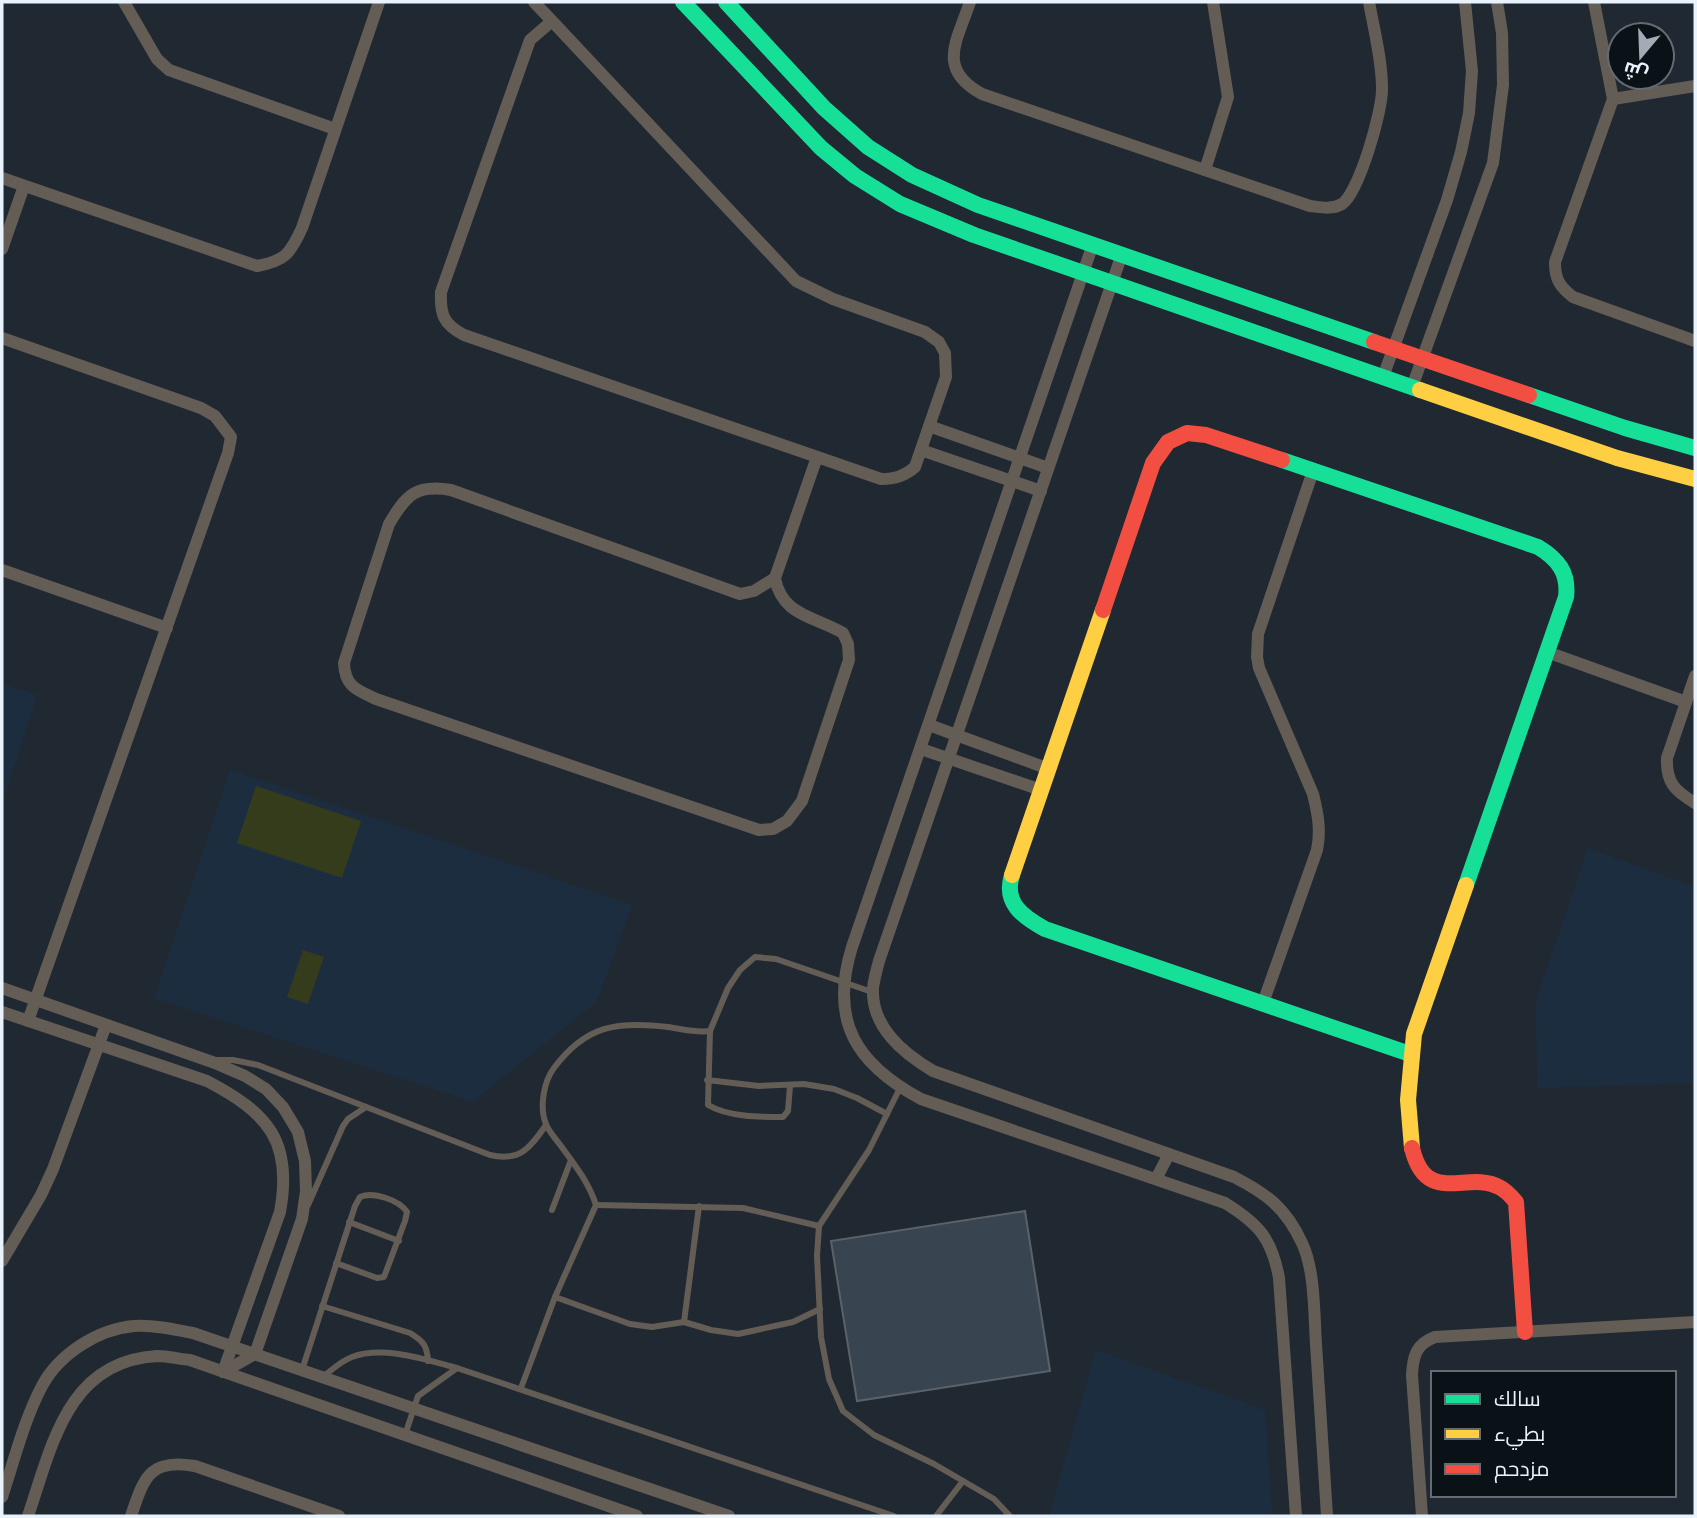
<svg xmlns="http://www.w3.org/2000/svg" width="1697" height="1518" font-family="Cabin,Cairo,sans-serif">
<rect width="100%" height="100%" fill="#202931"/>
<!-- built -->
<g fill="#1c2d40">
<path d="M 2,684 L 37,695 L 2,805 Z"/>
<path d="M 230,770 L 632,905 L 597,1001 L 473,1102 L 154,998 Z"/>
<path d="M 1588,848 L 1695,887 L 1695,1083 L 1537,1088 L 1536,1001 Z"/>
<path d="M 1096,1350 L 1265,1410 L 1272,1516 L 1049,1516 Z"/>
</g>
<!-- green -->
<g fill="#343c1b">
<path d="M 256,786 L 361,821 L 342,878 L 237,843 Z"/>
<path d="M 303,950 L 324,957 L 308,1004 L 287,997 Z"/>
</g>
<!-- building -->
<path fill="#384551" stroke="#5a6169" stroke-width="2" d="M 1025,1211 L 1050,1371 L 857,1401 L 831,1241 Z"/>
<g fill="none" stroke-linecap="round" stroke-linejoin="round">
<!-- lane -->
<g stroke="#645d56" stroke-width="6">
<path d="M 710,1031 L 708,1105 C 728,1117 760,1117 783,1117 L 788,1111 L 790,1086"/>
<path d="M 217,1060 L 233,1060 L 258,1065 L 490,1155 C 520,1162 530,1148 546,1125"/>
<path d="M 707,1080 L 759,1086 L 804,1084 L 834,1089 L 857,1098 L 887,1114"/>
<path d="M 900,1088 L 869,1150 L 819,1226 L 817,1256 L 821,1337 L 829,1379 L 843,1411 L 874,1435 L 934,1464 L 994,1499 L 1010,1516"/>
<path d="M 308,1205 L 343,1126 L 348,1119 L 366,1107"/>
<path d="M 596,1205 L 743,1208 L 819,1226"/>
<path d="M 552,1210 L 571,1160"/>
<path d="M 349,1222 L 399,1241"/>
<path d="M 555,1297 L 630,1324 L 652,1327 L 684,1322 L 711,1330 L 738,1334 L 793,1322 L 820,1309"/>
<path d="M 322,1306 L 410,1333 C 423,1341 427,1345 428,1361"/>
<path d="M 684,1322 L 699,1206"/>
<path d="M 302,1370 L 355,1206 L 360,1197 C 373,1191 399,1200 407,1212 L 405,1221 L 384,1277 L 377,1278 L 336,1263"/>
<path d="M 324,1376 C 333,1369 341,1361 352,1357 C 383,1345 426,1360 457,1368"/>
<path d="M 521,1388 L 555,1297 L 596,1205 C 589,1183 575,1165 561,1146 C 556,1139 549,1132 546,1124 C 539,1107 544,1081 554,1068 C 586,1025 617,1021 668,1027 C 682,1029 695,1033 710,1031 L 728,988 L 740,970 L 755,957 L 776,959 L 872,992"/>
<path d="M 405,1435 L 418,1396 L 457,1368 L 894,1516"/>
<path d="M 936,1516 L 963,1481"/>
</g>
<!-- street -->
<g stroke="#645d56" stroke-width="12">
<path d="M 124,2 L 157,59 L 169,70 L 335,129"/>
<path d="M 534,2 L 552,21 L 796,281 L 833,299 L 925,332 L 939,342 L 945,353 L 946,377 L 915,467 C 905,476 895,479 881,479 L 464,335 C 443,324 440,314 441,292 L 530,40 L 552,21"/>
<path d="M 970,2 C 957,41 936,69 982,94 L 1310,206 C 1320,207 1332,210 1342,204 C 1359,193 1383,109 1382,88 C 1382,60 1374,30 1369,2"/>
<path d="M 1594,2 L 1613,99 L 1555,262 C 1555,279 1559,286 1573,297 L 1695,341"/>
<path d="M 1613,99 L 1695,86"/>
<path d="M 1205,170 L 1228,97 L 1213,2"/>
<path d="M 2,178 L 257,266 C 285,261 290,254 302,228 L 379,2"/>
<path d="M 1093,244 L 852,947 C 829,1021 856,1064 921,1099 L 1225,1203 C 1259,1224 1272,1239 1279,1278 L 1296,1516"/>
<path d="M 2,249 L 24,186"/>
<path d="M 1122,254 L 879,961 C 877,969 874,979 873,988 C 871,1027 903,1053 933,1071 L 1234,1177 C 1267,1194 1286,1208 1302,1243 C 1315,1270 1314,1314 1316,1344 C 1320,1401 1323,1459 1327,1516"/>
<path d="M 2,338 L 201,408 L 215,416 L 231,437 L 228,453 L 28,1021"/>
<path d="M 1383,377 L 1447,200 L 1461,152 L 1469,113 L 1472,71 L 1465,2"/>
<path d="M 1412,387 L 1493,163 L 1503,85 L 1502,33 L 1497,2"/>
<path d="M 929,426 L 1048,468"/>
<path d="M 921,450 L 1041,491"/>
<path d="M 2,570 L 167,628"/>
<path d="M 775,578 L 754,591 L 740,594 L 451,490 C 416,484 406,495 389,524 L 344,663 C 345,687 357,690 376,699 L 759,830 L 773,829 L 787,821 L 802,801 L 849,660 L 848,644 L 843,633 C 814,616 782,616 775,578 L 817,457"/>
<path d="M 1547,652 L 1686,702"/>
<path d="M 1695,676 L 1667,758 C 1666,783 1675,791 1695,803"/>
<path d="M 929,725 L 1049,769"/>
<path d="M 921,749 L 1041,790"/>
<path d="M 2,988 L 215,1063 L 245,1076 L 266,1089 L 283,1107 L 298,1132 L 305,1161 L 306,1191 L 302,1219 L 255,1354 L 223,1372"/>
<path d="M 1263,1003 L 1317,850 C 1321,830 1318,814 1313,794 L 1259,668 L 1257,657 L 1258,634 L 1313,471"/>
<path d="M 2,1012 L 207,1081 C 268,1113 293,1141 280,1212 L 223,1372"/>
<path d="M 1156,1179 L 1169,1154"/>
<path d="M 2,1261 L 41,1195 L 53,1169 L 106,1025"/>
<path d="M 2,1497 C 14,1461 24,1420 42,1386 C 59,1354 98,1329 134,1326 C 154,1325 173,1329 193,1333 L 729,1516"/>
<path d="M 28,1516 C 52,1446 67,1361 157,1356 C 168,1356 179,1359 190,1360 L 637,1516"/>
<path d="M 131,1516 C 144,1478 149,1458 195,1466 L 339,1516"/>
<path d="M 1422,1516 L 1412,1375 C 1413,1356 1416,1344 1435,1337 L 1695,1322"/>
</g>
<!-- fast -->
<g stroke="#16e098" stroke-width="16">
<path d="M 683,2 L 821,148 L 855,176 L 900,204 L 974,235 L 1420,390"/>
<path d="M 726,2 L 824,108 L 868,147 L 912,175 L 978,205 L 1374,342"/>
<path d="M 1529,395 L 1625,428 L 1695,448"/>
<path d="M 1282,460 L 1538,547 C 1558,559 1569,573 1566,597 L 1466,885"/>
<path d="M 1012,875 C 1003,903 1023,917 1045,929 L 1410,1054"/>
</g>
<!-- slow -->
<g stroke="#ffcf43" stroke-width="16">
<path d="M 1420,390 L 1617,458 L 1695,479"/>
<path d="M 1012,875 L 1103,610"/>
<path d="M 1412,1148 L 1408,1100 L 1414,1034 L 1466,885"/>
</g>
<!-- jam -->
<g stroke="#f24e42" stroke-width="16">
<path d="M 1374,342 L 1529,395"/>
<path d="M 1103,610 L 1153,463 L 1168,442 L 1187,433 L 1206,435 L 1282,460"/>
<path d="M 1412,1148 C 1426,1207 1467,1170 1499,1187 C 1506,1190 1511,1196 1516,1202 L 1525,1332"/>
</g>
</g>
<!-- border -->
<rect width="1697" height="1518" fill="none" stroke="#e9f3fd" stroke-width="7"/>
<!-- legend -->
<rect x="1431" y="1371" width="245" height="126" fill="#0a1117" stroke="#636b73" stroke-width="2"/>
<rect x="1445" y="1394" width="35" height="10" fill="#16e098" stroke="#636b73" stroke-width="2"/>
<text x="1494" y="1406" font-size="21" fill="#e9f3fd">سالك</text>
<rect x="1445" y="1429" width="35" height="10" fill="#ffcf43" stroke="#636b73" stroke-width="2"/>
<text x="1494" y="1441" font-size="21" fill="#e9f3fd">بطيء</text>
<rect x="1445" y="1464" width="35" height="10" fill="#f24e42" stroke="#636b73" stroke-width="2"/>
<text x="1494" y="1476" font-size="21" fill="#e9f3fd">مزدحم</text>
<!-- north arrow -->
<g transform="translate(1641 56) rotate(199)"><circle r="33" fill="#0a1117" stroke="#636b73" stroke-width="2"/>
<path d="M0-5L12 26L0 18L-12 26Z" fill="#a3acb6"/>
<text y="-10" font-size="19" font-weight="bold" text-anchor="middle" fill="#e9f3fd">ش</text>
</g>
</svg>
